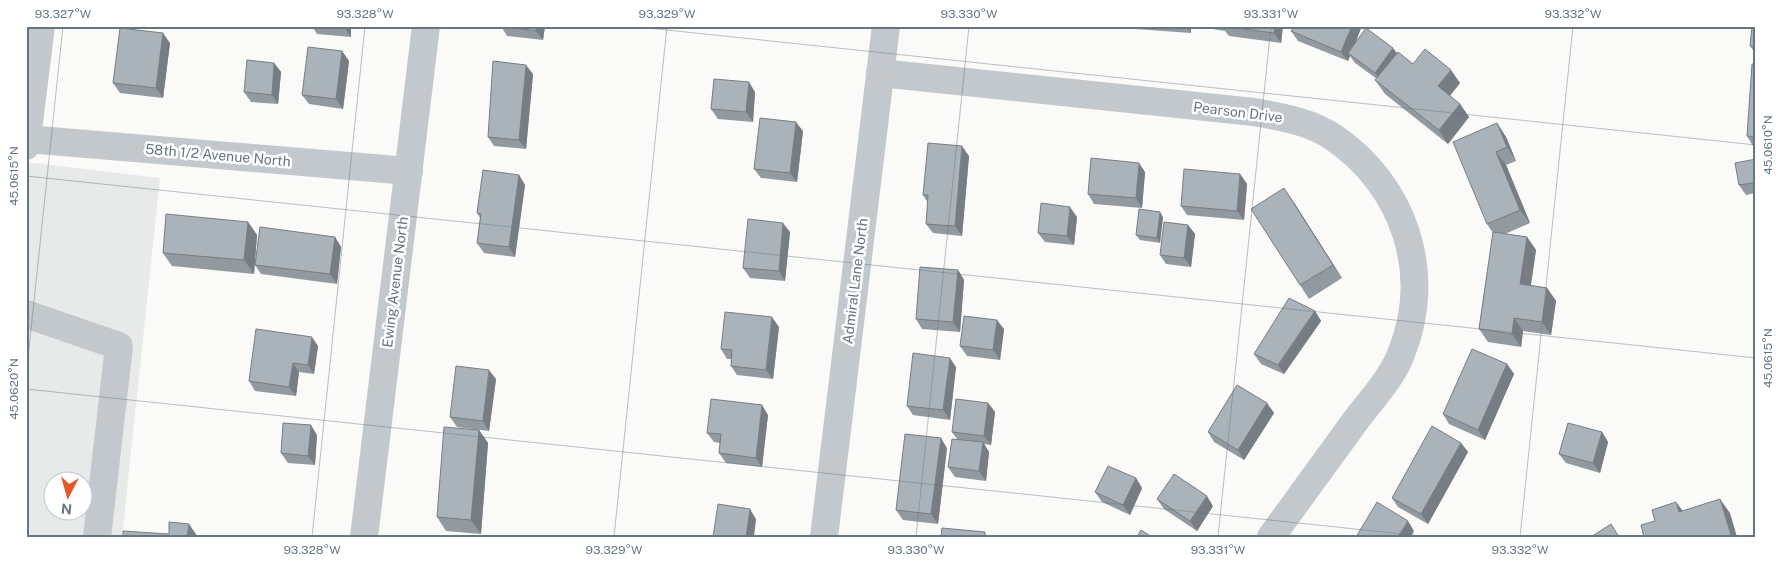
<svg xmlns="http://www.w3.org/2000/svg" width="1782" height="563" font-family="'Public Sans',sans-serif">
<rect width="100%" height="100%" fill="#fafaf8"/>
<!-- built -->
<path fill="#e8e9e9" fill-rule="evenodd" d="M 26,162 L 160,178 L 122,537 L 26,537 ZM 52,480 L 82,480 L 82,510 L 52,510 Z"/>
<g fill="none" stroke-linecap="round" stroke-linejoin="round">
<!-- minor -->
<g stroke="#c3c8cc" stroke-width="28">
<path d="M 880,73 L 1254,112 C 1281,117 1309,121 1333,137 C 1404,185 1434,273 1401,354 C 1392,378 1371,400 1356,420 C 1328,459 1299,498 1271,537"/>
<path d="M 27,139 L 409,171"/>
<path d="M 26,146 L 41,26"/>
<path d="M 26,314 L 119,346 L 97,537"/>
<path d="M 364,537 L 426,26"/>
<path d="M 824,537 L 886,26"/>
</g>
</g>
<!-- wall -->
<g fill="#929a9f">
<path d="M 312,26 L 351,26 L 351,37 L 317,34 Z"/>
<path d="M 501,26 L 545,26 L 543,40 L 507,36 Z"/>
<path d="M 1120,26 L 1191,26 L 1191,33 L 1121,28 Z"/>
<path d="M 1204,26 L 1283,26 L 1281,43 L 1229,36 L 1225,31 L 1206,28 Z"/>
<path d="M 1756,26 L 1756,54 L 1750,46 Z"/>
<path d="M 1361,28 L 1355,44 L 1397,53 L 1413,64 L 1460,83 L 1450,96 L 1460,104 L 1469,117 L 1448,144 L 1385,94 L 1375,80 L 1377,79 L 1355,63 L 1350,56 L 1348,61 L 1298,41 L 1291,31 Z"/>
<path d="M 170,43 L 163,98 L 120,93 L 113,83 Z"/>
<path d="M 342,51 L 349,61 L 343,109 L 309,104 L 302,95 Z"/>
<path d="M 274,63 L 281,72 L 278,104 L 251,102 L 244,92 Z"/>
<path d="M 1756,64 L 1756,146 L 1753,146 L 1747,136 Z"/>
<path d="M 533,74 L 526,149 L 494,146 L 488,137 Z"/>
<path d="M 755,92 L 753,122 L 718,119 L 711,109 Z"/>
<path d="M 1497,123 L 1506,137 L 1516,161 L 1506,165 L 1530,223 L 1505,234 L 1527,237 L 1536,250 L 1531,285 L 1547,288 L 1556,301 L 1551,335 L 1523,331 L 1521,347 L 1488,342 L 1479,329 L 1493,233 L 1487,224 Z"/>
<path d="M 803,131 L 797,182 L 761,178 L 754,169 Z"/>
<path d="M 969,156 L 962,236 L 933,233 L 926,224 L 928,203 L 923,195 Z"/>
<path d="M 1756,159 L 1755,193 L 1746,195 L 1739,185 Z"/>
<path d="M 1145,172 L 1142,208 L 1094,204 L 1088,194 Z"/>
<path d="M 1240,174 L 1247,184 L 1244,220 L 1187,215 L 1181,206 Z"/>
<path d="M 519,175 L 525,185 L 515,257 L 484,253 L 477,243 L 480,218 L 477,213 Z"/>
<path d="M 1293,201 L 1342,278 L 1309,299 L 1300,285 Z"/>
<path d="M 1077,217 L 1074,245 L 1045,242 L 1038,233 Z"/>
<path d="M 1163,217 L 1160,243 L 1140,240 L 1136,235 Z"/>
<path d="M 248,222 L 257,235 L 254,274 L 172,266 L 163,253 Z"/>
<path d="M 1188,225 L 1195,234 L 1191,267 L 1166,264 L 1160,255 Z"/>
<path d="M 790,232 L 785,281 L 750,278 L 743,268 Z"/>
<path d="M 335,237 L 341,247 L 337,284 L 261,274 L 255,265 Z"/>
<path d="M 958,270 L 964,280 L 960,332 L 922,329 L 916,319 Z"/>
<path d="M 1315,311 L 1321,321 L 1284,374 L 1261,364 L 1254,354 Z"/>
<path d="M 779,327 L 773,379 L 737,375 L 731,366 L 731,359 L 727,359 L 721,349 Z"/>
<path d="M 1004,329 L 1000,360 L 967,356 L 960,346 Z"/>
<path d="M 318,346 L 314,374 L 299,372 L 296,396 L 255,391 L 249,381 Z"/>
<path d="M 1507,364 L 1514,374 L 1485,440 L 1449,424 L 1443,414 Z"/>
<path d="M 956,367 L 950,420 L 913,415 L 907,406 Z"/>
<path d="M 496,379 L 489,431 L 457,427 L 450,417 Z"/>
<path d="M 988,403 L 995,412 L 991,445 L 984,444 L 989,452 L 986,481 L 955,477 L 948,467 L 957,439 L 952,432 Z"/>
<path d="M 1267,403 L 1274,413 L 1244,460 L 1214,442 L 1208,432 Z"/>
<path d="M 768,415 L 762,467 L 726,463 L 719,453 L 720,443 L 714,442 L 707,433 Z"/>
<path d="M 479,430 L 488,443 L 481,534 L 446,531 L 437,517 Z"/>
<path d="M 1602,432 L 1608,442 L 1600,473 L 1566,463 L 1559,454 Z"/>
<path d="M 317,435 L 315,465 L 288,463 L 281,453 Z"/>
<path d="M 1461,443 L 1468,452 L 1428,524 L 1398,507 L 1392,498 Z"/>
<path d="M 947,448 L 938,524 L 903,520 L 896,510 Z"/>
<path d="M 1136,478 L 1142,488 L 1130,515 L 1102,502 L 1095,492 Z"/>
<path d="M 1157,499 L 1213,506 L 1197,531 L 1164,509 Z"/>
</g>
<!-- shaded-wall -->
<g fill="#777d82">
<path d="M 344,26 L 351,26 L 351,37 L 344,27 Z"/>
<path d="M 536,26 L 545,26 L 543,40 L 536,31 Z"/>
<path d="M 1186,26 L 1191,26 L 1191,33 Z"/>
<path d="M 1275,26 L 1283,26 L 1281,43 L 1274,33 Z"/>
<path d="M 1352,26 L 1360,26 L 1361,28 L 1351,55 L 1348,53 L 1350,56 L 1348,61 L 1341,52 Z"/>
<path d="M 163,33 L 170,43 L 163,98 L 156,88 Z"/>
<path d="M 1393,48 L 1400,57 L 1382,82 L 1375,73 Z"/>
<path d="M 342,51 L 349,61 L 343,109 L 336,99 Z"/>
<path d="M 274,63 L 281,72 L 278,104 L 272,95 Z"/>
<path d="M 526,65 L 533,74 L 526,149 L 519,140 Z"/>
<path d="M 1451,70 L 1460,83 L 1447,99 L 1438,86 Z"/>
<path d="M 749,82 L 755,92 L 753,122 L 746,112 Z"/>
<path d="M 1460,104 L 1469,117 L 1448,144 L 1439,130 Z"/>
<path d="M 796,122 L 803,131 L 797,182 L 790,173 Z"/>
<path d="M 1497,123 L 1506,137 L 1516,161 L 1507,147 Z"/>
<path d="M 962,146 L 969,156 L 962,236 L 955,226 Z"/>
<path d="M 1496,152 L 1506,165 L 1530,223 L 1520,210 Z"/>
<path d="M 1139,163 L 1145,172 L 1142,208 L 1136,198 Z"/>
<path d="M 1240,174 L 1247,184 L 1244,220 L 1237,211 Z"/>
<path d="M 519,175 L 525,185 L 515,257 L 509,247 Z"/>
<path d="M 1284,188 L 1293,201 L 1342,278 L 1333,265 Z"/>
<path d="M 1070,207 L 1077,217 L 1074,245 L 1067,236 Z"/>
<path d="M 1160,212 L 1163,217 L 1160,243 L 1157,238 Z"/>
<path d="M 248,222 L 257,235 L 254,274 L 244,260 Z"/>
<path d="M 783,223 L 790,232 L 785,281 L 779,271 Z"/>
<path d="M 1188,225 L 1195,234 L 1191,267 L 1184,258 Z"/>
<path d="M 335,237 L 341,247 L 337,284 L 330,274 Z"/>
<path d="M 1527,237 L 1536,250 L 1529,297 L 1520,284 Z"/>
<path d="M 958,270 L 964,280 L 960,332 L 953,322 Z"/>
<path d="M 1547,288 L 1556,301 L 1551,335 L 1542,322 Z"/>
<path d="M 1315,311 L 1321,321 L 1284,374 L 1278,365 Z"/>
<path d="M 772,317 L 779,327 L 773,379 L 766,370 Z"/>
<path d="M 1514,318 L 1523,331 L 1521,347 L 1512,334 Z"/>
<path d="M 997,320 L 1004,329 L 1000,360 L 993,350 Z"/>
<path d="M 312,337 L 318,346 L 314,374 L 308,365 Z"/>
<path d="M 950,358 L 956,367 L 950,420 L 943,410 Z"/>
<path d="M 293,363 L 299,372 L 296,396 L 289,387 Z"/>
<path d="M 1507,364 L 1514,374 L 1485,440 L 1478,430 Z"/>
<path d="M 489,370 L 496,379 L 489,431 L 483,421 Z"/>
<path d="M 988,403 L 995,412 L 991,445 L 984,436 Z"/>
<path d="M 1267,403 L 1274,413 L 1244,460 L 1238,450 Z"/>
<path d="M 762,405 L 768,415 L 762,467 L 756,458 Z"/>
<path d="M 311,425 L 317,435 L 315,465 L 308,456 Z"/>
<path d="M 479,430 L 488,443 L 481,534 L 471,520 Z"/>
<path d="M 1602,432 L 1608,442 L 1600,473 L 1593,463 Z"/>
<path d="M 941,438 L 947,448 L 938,524 L 931,514 Z"/>
<path d="M 983,442 L 989,452 L 986,481 L 979,471 Z"/>
<path d="M 1461,443 L 1468,452 L 1428,524 L 1421,514 Z"/>
<path d="M 1136,478 L 1142,488 L 1130,515 L 1123,505 Z"/>
<path d="M 1207,496 L 1213,506 L 1197,531 L 1190,521 Z"/>
<path d="M 1720,499 L 1730,513 L 1737,537 L 1733,537 L 1731,535 Z"/>
<path d="M 1676,502 L 1686,515 L 1679,512 Z"/>
<path d="M 750,509 L 756,519 L 754,537 L 746,537 Z"/>
<path d="M 1408,521 L 1414,531 L 1411,537 L 1398,537 Z"/>
<path d="M 189,524 L 198,537 L 187,537 Z"/>
</g>
<!-- building -->
<g fill="#aab3b9" stroke="#777d82">
<path d="M 502,26 L 536,26 L 536,31 Z"/>
<path d="M 1222,26 L 1275,26 L 1274,33 Z"/>
<path d="M 1294,26 L 1352,26 L 1341,52 L 1291,31 Z"/>
<path d="M 1752,26 L 1756,26 L 1756,47 L 1750,46 Z"/>
<path d="M 120,28 L 163,33 L 156,88 L 113,83 Z"/>
<path d="M 1366,28 L 1393,48 L 1375,73 L 1348,53 Z"/>
<path d="M 308,47 L 342,51 L 336,99 L 302,95 Z"/>
<path d="M 1425,49 L 1451,70 L 1438,86 L 1460,104 L 1439,130 L 1375,80 L 1398,52 L 1413,64 Z"/>
<path d="M 247,60 L 274,63 L 272,95 L 244,92 Z"/>
<path d="M 493,61 L 526,65 L 519,140 L 488,137 Z"/>
<path d="M 1752,64 L 1756,64 L 1756,137 L 1747,136 Z"/>
<path d="M 714,79 L 749,82 L 746,112 L 711,109 Z"/>
<path d="M 760,118 L 796,122 L 790,173 L 754,169 Z"/>
<path d="M 1497,123 L 1507,147 L 1496,152 L 1520,210 L 1487,224 L 1453,142 Z"/>
<path d="M 928,143 L 962,146 L 955,226 L 926,224 L 928,195 L 923,195 Z"/>
<path d="M 1091,158 L 1139,163 L 1136,198 L 1088,194 Z"/>
<path d="M 1756,159 L 1756,198 L 1753,183 L 1739,185 L 1735,163 Z"/>
<path d="M 1184,169 L 1240,174 L 1237,211 L 1181,206 Z"/>
<path d="M 483,170 L 519,175 L 509,247 L 477,243 L 481,214 L 477,213 Z"/>
<path d="M 1284,188 L 1333,265 L 1300,285 L 1251,209 Z"/>
<path d="M 1041,203 L 1070,207 L 1067,236 L 1038,233 Z"/>
<path d="M 1139,209 L 1160,212 L 1157,238 L 1136,235 Z"/>
<path d="M 166,214 L 248,222 L 244,260 L 163,253 Z"/>
<path d="M 748,219 L 783,223 L 779,271 L 743,268 Z"/>
<path d="M 1164,222 L 1188,225 L 1184,258 L 1160,255 Z"/>
<path d="M 260,227 L 335,237 L 330,274 L 255,265 Z"/>
<path d="M 1493,232 L 1527,237 L 1520,284 L 1547,288 L 1542,322 L 1514,318 L 1512,334 L 1479,329 Z"/>
<path d="M 920,267 L 958,270 L 953,322 L 916,319 Z"/>
<path d="M 1289,298 L 1315,311 L 1278,365 L 1254,354 Z"/>
<path d="M 725,312 L 772,317 L 766,370 L 731,366 L 732,350 L 721,349 Z"/>
<path d="M 964,316 L 997,320 L 993,350 L 960,346 Z"/>
<path d="M 256,329 L 312,337 L 308,365 L 293,363 L 289,387 L 249,381 Z"/>
<path d="M 1472,349 L 1507,364 L 1478,430 L 1443,414 Z"/>
<path d="M 913,353 L 950,358 L 943,410 L 907,406 Z"/>
<path d="M 456,366 L 489,370 L 483,421 L 450,417 Z"/>
<path d="M 1237,385 L 1267,403 L 1238,450 L 1208,432 Z"/>
<path d="M 711,399 L 762,405 L 756,458 L 719,453 L 721,434 L 707,433 Z"/>
<path d="M 956,399 L 988,403 L 984,436 L 952,432 Z"/>
<path d="M 283,423 L 311,425 L 308,456 L 281,453 Z"/>
<path d="M 1568,423 L 1602,432 L 1593,463 L 1559,454 Z"/>
<path d="M 1432,426 L 1461,443 L 1421,514 L 1392,498 Z"/>
<path d="M 444,427 L 479,430 L 471,520 L 437,517 Z"/>
<path d="M 905,434 L 941,438 L 931,514 L 896,510 Z"/>
<path d="M 952,439 L 983,442 L 979,471 L 948,467 Z"/>
<path d="M 1108,466 L 1136,478 L 1123,505 L 1095,492 Z"/>
<path d="M 1174,474 L 1207,496 L 1190,521 L 1157,499 Z"/>
<path d="M 1720,499 L 1731,535 L 1724,537 L 1644,537 L 1641,525 L 1655,521 L 1652,510 L 1676,502 L 1679,512 Z"/>
<path d="M 1377,502 L 1408,521 L 1398,537 L 1356,537 Z"/>
<path d="M 718,504 L 750,509 L 746,537 L 713,537 Z"/>
<path d="M 169,522 L 189,524 L 187,537 L 123,537 L 123,531 L 169,534 Z"/>
<path d="M 1611,524 L 1619,537 L 1591,537 Z"/>
<path d="M 942,528 L 985,532 L 985,537 L 941,537 Z"/>
<path d="M 1141,530 L 1152,537 L 1137,537 Z"/>
</g>
<!-- ticks -->
<path fill="none" stroke="#657683" stroke-width="1" stroke-opacity="0.45" d="M 629,26 L 1756,145M 26,176 L 1756,358M 26,377 L 63,26M 26,389 L 1431,537M 312,537 L 365,26M 614,537 L 667,26M 916,537 L 969,26M 1218,537 L 1271,26M 1520,537 L 1573,26"/>
<g text-anchor="middle" stroke-width="5" stroke-linejoin="round" paint-order="stroke">
<!-- street labels -->
<g font-size="14" fill="#657683" stroke="#fff">
<text transform="translate(1238 112) rotate(7)" y="5">Pearson Drive</text>
<text transform="translate(218 155) rotate(5)" y="5">58th 1/2 Avenue North</text>
<text transform="translate(855 281) rotate(-83)" y="5">Admiral Lane North</text>
<text transform="translate(395 282) rotate(-83)" y="5">Ewing Avenue North</text>
</g>
</g>
<!-- border -->
<rect width="1782" height="563" fill="none" stroke="#ffffff" stroke-width="55"/>
<!-- north arrow -->
<g transform="translate(68 496) rotate(186)"><circle r="24" fill="#ffffff" stroke="#c1c8cd"/>
<path d="M0-4L9 19L0 12L-9 19Z" fill="#e4572e"/>
<text y="-8" font-size="14" font-weight="bold" text-anchor="middle" fill="#657683">N</text>
</g>
<rect x="28" y="28" width="1726" height="508" fill="none" stroke="#657683" stroke-width="2"/>
<g font-size="12" text-anchor="middle" fill="#657683">
<text x="63" y="18">93.327°W</text>
<text x="365" y="18">93.328°W</text>
<text x="667" y="18">93.329°W</text>
<text x="969" y="18">93.330°W</text>
<text x="1271" y="18">93.331°W</text>
<text x="1573" y="18">93.332°W</text>
<text transform="translate(1768 145) rotate(-90)" y="4">45.0610°N</text>
<text transform="translate(14 176) rotate(-90)" y="4">45.0615°N</text>
<text transform="translate(1768 358) rotate(-90)" y="4">45.0615°N</text>
<text transform="translate(14 389) rotate(-90)" y="4">45.0620°N</text>
<text x="312" y="554">93.328°W</text>
<text x="614" y="554">93.329°W</text>
<text x="916" y="554">93.330°W</text>
<text x="1218" y="554">93.331°W</text>
<text x="1520" y="554">93.332°W</text>
</g>
</svg>
